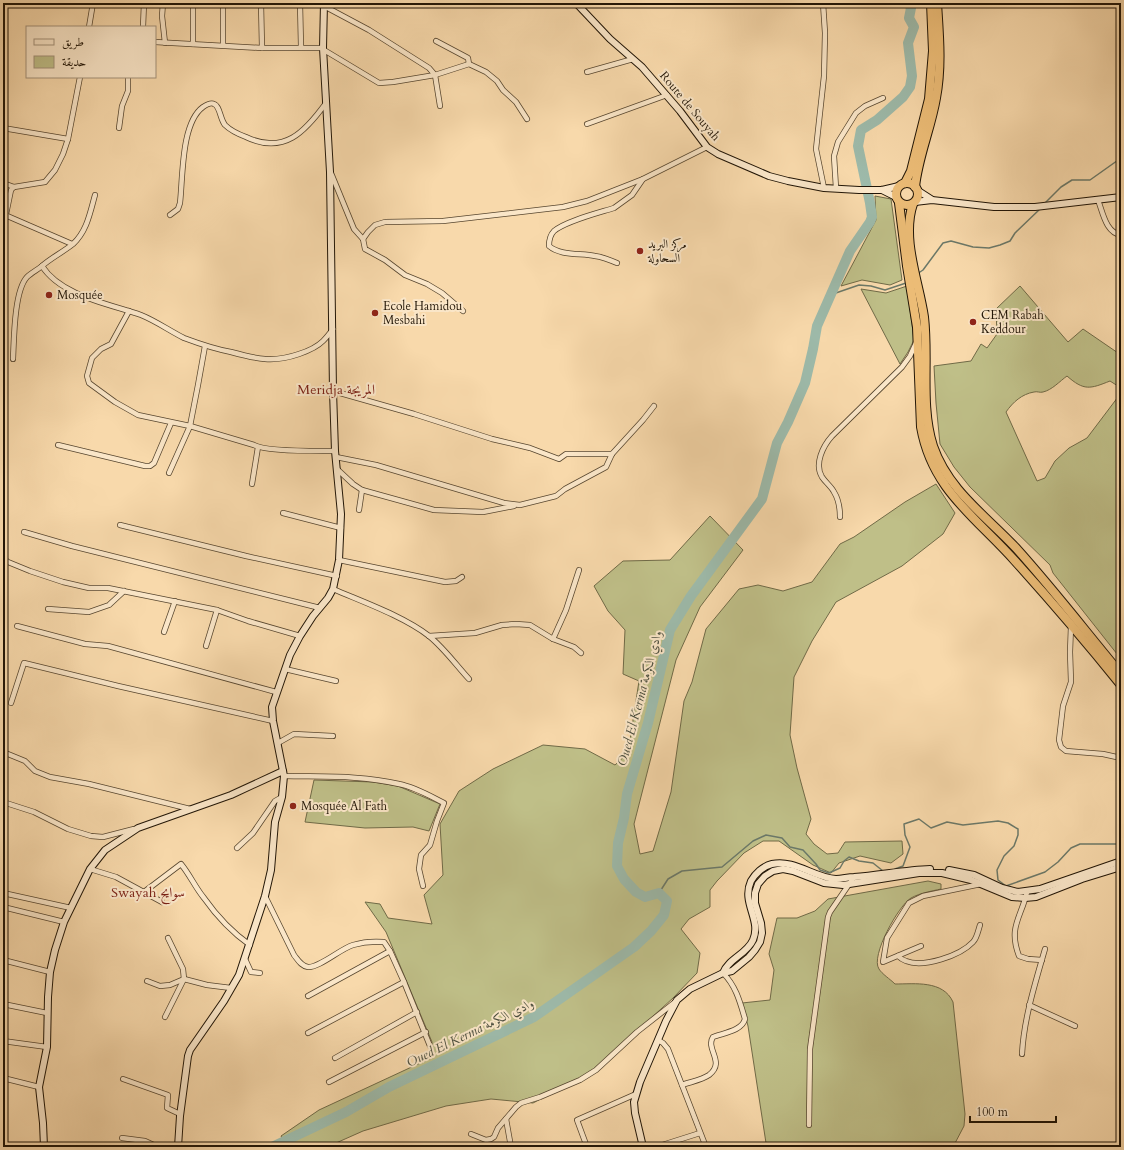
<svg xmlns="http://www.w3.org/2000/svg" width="1124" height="1150" font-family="Cardo,Amiri,serif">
<rect width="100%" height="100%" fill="#f8d9ab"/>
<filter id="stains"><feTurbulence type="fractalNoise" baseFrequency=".005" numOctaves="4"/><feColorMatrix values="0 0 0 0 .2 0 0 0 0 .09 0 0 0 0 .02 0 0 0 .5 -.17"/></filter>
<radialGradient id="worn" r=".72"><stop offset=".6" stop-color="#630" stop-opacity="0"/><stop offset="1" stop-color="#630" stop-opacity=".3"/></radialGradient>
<!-- green -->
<g fill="#bfbf88" stroke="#706a47">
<path d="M 875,196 L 891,199 L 902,280 L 890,285 L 862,280 L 841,286 L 876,220 Z"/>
<path d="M 907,286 L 914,340 L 908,352 L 900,364 L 861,289 L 886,293 Z"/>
<path d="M 1020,286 L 1068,342 L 1083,329 L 1121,355 L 1121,388 L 1110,381 C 1090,389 1084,391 1067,376 C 1060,381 1052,390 1043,392 C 1040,393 1037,391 1034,392 C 1022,394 1013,402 1006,412 L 1037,481 L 1045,478 L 1055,461 L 1069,448 L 1087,438 L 1121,393 L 1121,659 L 1053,573 L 1050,565 L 970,487 L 954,467 L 940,444 L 936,403 L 934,366 L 971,361 L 981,344 L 987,348 L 997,334 L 996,309 Z"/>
<path d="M 936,484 L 955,513 L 943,534 L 902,566 L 836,602 L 812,641 L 794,677 L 790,735 L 797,768 L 811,819 L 806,834 L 814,844 L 827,854 L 838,853 L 845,842 L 902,841 L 903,854 L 891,863 L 860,856 L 839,863 L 831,873 L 813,865 L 779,841 L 763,841 L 744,853 L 717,881 L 710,890 L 710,907 L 689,919 L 681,929 L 700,953 L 697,973 L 673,998 L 591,1073 L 533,1103 L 491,1099 L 446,1106 L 363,1131 L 327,1147 L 287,1147 L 281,1136 L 319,1110 L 431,1058 L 432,1042 L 386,932 L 365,902 L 380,904 L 388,918 L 432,924 L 424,895 L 443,875 L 440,824 L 459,791 L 493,769 L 543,745 L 585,749 L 615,765 L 628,753 L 639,681 L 623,674 L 625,630 L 608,611 L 594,586 L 623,561 L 670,560 L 710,516 L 743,550 L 700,607 L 676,660 L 634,824 L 640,854 L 653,851 L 671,792 L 684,701 L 692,682 L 706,629 L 739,589 L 758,585 L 783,591 L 812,582 L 840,544 L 854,537 L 905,502 Z"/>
<path d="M 314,780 L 373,782 L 398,786 L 440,804 L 429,831 L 413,827 L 365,828 L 305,822 Z"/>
<path d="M 928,881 L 941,884 L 941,889 C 932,891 920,893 911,898 C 899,905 870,956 879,969 C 882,974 890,979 895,984 C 915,984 943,980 953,1002 L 965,1114 L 964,1126 L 953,1147 L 772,1147 L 766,1143 L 748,1026 L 742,1003 L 770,1000 L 774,970 L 769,954 L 777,918 L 797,918 L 815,911 L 828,899 Z"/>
</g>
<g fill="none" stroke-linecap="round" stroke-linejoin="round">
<!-- stream -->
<g stroke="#6b7868" stroke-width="1.5">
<path d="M 1045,203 L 1061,187 L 1072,180 L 1090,180 L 1121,158"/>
<path d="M 917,274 L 923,270 L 943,243 L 951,241 L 973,247 L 989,248 L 1000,245 L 1010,241 L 1015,233 L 1040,209"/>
<path d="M 830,295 L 859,285 L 871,286 L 885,290 L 906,283"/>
<path d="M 895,869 L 903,866 L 910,847 L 905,835 L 904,824 L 919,819 L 931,828 L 947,822 L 963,825 L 998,821 L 1008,823 L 1018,829 L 1018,835 L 1014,846 L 1004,856 L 997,870 L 998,880 L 1006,886 L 1045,872 L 1058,862 L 1071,848 L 1080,844 L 1121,844"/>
<path d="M 659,893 L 668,879 L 682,871 L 722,867 L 753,841 L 766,835 L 782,838 L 790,847 L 803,850 L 816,864 L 820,870 L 829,873 L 840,868 L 844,861 L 849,857 L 859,861 L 873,863 L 883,871"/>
</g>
<!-- river -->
<path stroke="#9dbaaa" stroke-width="10" d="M 272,1147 L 346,1112 L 389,1087 L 534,1017 L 634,947 L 651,931 L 664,915 L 667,901 L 659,893 L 645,897 L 636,892 L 624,879 L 617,866 L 618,843 L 624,818 L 627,794 L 648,723 L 670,630 L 691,596 L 762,499 L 777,443 L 788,422 L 805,383 L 813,349 L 817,326 L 850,251 L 870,222 L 872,217 L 870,203 L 858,146 L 861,130 L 877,120 L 903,97 L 910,87 L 912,76 L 908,43 L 914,27 L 909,18 L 911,8 L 908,3"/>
<!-- street casing -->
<g stroke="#57462f" stroke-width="6">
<g id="street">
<path d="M 163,3 L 162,16 L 165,43"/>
<path d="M 223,3 L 223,45"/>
<path d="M 261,3 L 262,48"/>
<path d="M 300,3 L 301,47"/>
<path d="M 823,3 L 825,33 L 824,76 L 816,149 L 824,188"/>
<path d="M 324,6 L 369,30 L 429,68 L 435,75 L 440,106"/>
<path d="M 89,27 L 93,3"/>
<path d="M 143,27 L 144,3"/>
<path d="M 436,41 L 468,58 L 469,64"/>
<path d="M 155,42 L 262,48 L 323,48"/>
<path d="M 193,44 L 193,3"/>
<path d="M 324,50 L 379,83 L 393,82 L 435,75 L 469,64 L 486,72 L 497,81 L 503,90 L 516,102 L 527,119"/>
<path d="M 587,72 L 633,59"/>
<path d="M 587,124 L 667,95"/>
<path d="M 3,128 L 68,139"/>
<path d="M 119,128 L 122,106 L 128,91 L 128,77"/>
<path d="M 331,173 L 354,229 L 363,239 L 368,232 L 375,225 L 385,222 L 443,221 L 563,207 L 587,201 L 643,179"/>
<path d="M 3,183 L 14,187"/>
<path d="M 836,188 L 834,156 L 838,142 L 856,113 L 865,106 L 883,98"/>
<path d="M 1098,200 C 1103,213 1106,233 1121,235"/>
<path d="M 5,215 L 72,244"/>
<path d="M 170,215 L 178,209 L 180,203 C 183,177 181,123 203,107 C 206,105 211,102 214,104 C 220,106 220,119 225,125 C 231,131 238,134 246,137 C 284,155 305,132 326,103"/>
<path d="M 3,229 L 11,190 L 14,187 L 45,182 L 55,170 L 63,154 L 68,139 L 80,77"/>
<path d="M 363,239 L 365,249 L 385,260 L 405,275 L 427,284 L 442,293 L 463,311"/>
<path d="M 617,263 C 610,260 602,257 595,256 C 580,253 561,256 549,246 C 549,240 550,235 554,231 C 566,221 598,213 614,208 L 632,195 L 643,179 L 707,147"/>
<path d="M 42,266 C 51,258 63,252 73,244 C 87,231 90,213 95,195"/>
<path d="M 129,311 L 111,344 L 101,349 L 92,358 L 87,376 L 89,383 L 115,402 L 138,415 L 190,426 L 254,445 C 266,452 318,451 335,451"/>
<path d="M 13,359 C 14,340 14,291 27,277 C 31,273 37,270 42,266 C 61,296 110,304 141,315 C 156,321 170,331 184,338 C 200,344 215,349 231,352 C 257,359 273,363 299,354 C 308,351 317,347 323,341 C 327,337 330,333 333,329"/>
<path d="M 333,391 L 414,414 L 492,439 L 530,448 L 559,459 L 566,454 L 612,454"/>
<path d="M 58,445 L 145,466 L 150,466 L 154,463 L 171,423"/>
<path d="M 336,457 L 376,465 L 504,503 L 520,505 L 556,496 L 565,489 L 606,467 L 612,454 L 643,420 L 654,406"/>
<path d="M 338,470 L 353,484 L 362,490 L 434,510 L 483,512 L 514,506"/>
<path d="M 169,473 L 190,426 L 198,385 L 205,346"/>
<path d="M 252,484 L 258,447"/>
<path d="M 359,510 L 362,490"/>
<path d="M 283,513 L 341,528"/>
<path d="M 840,517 C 840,508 839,500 834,492 C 831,486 826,483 822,477 C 814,464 823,446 832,436 L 902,367 L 910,356 L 916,343"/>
<path d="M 120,525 L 246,556 L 337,576"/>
<path d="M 24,532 L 72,546 L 320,608"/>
<path d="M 3,558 L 8,562 L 30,571 L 63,582 L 89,588 L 108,588 L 217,610 L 248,621 L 300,636"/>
<path d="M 339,560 L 445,582 L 456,581 L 462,577"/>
<path d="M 333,589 C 363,602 403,616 429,636 C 444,648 456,665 469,679"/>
<path d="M 48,609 L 89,612 L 109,605 L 124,591"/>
<path d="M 17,626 L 85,644 L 108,646 L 276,692"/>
<path d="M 1071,626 L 1070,652 L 1071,682 L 1063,706 L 1059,740 L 1061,747 L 1066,751 L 1103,754 L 1121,758"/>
<path d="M 164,632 L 175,601"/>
<path d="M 429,636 L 475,633 L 502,625 L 516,624 L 530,625 L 553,639 L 574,647 L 581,653"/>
<path d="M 553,639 L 566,610 L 579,570"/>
<path d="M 206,646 L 217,610"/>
<path d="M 285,669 L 336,681"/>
<path d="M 11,703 L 24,663 L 118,686 L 273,721"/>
<path d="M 278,743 L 294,734 L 333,736"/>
<path d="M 3,752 L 25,761 L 35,771 L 50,777 L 89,784 L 190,809"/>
<path d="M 284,776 C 322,777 362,775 399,784 C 415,787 430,796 444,803 L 437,821 L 430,845 L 421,855 L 419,869 L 423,886"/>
<path d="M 3,802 L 34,812 L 68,829 L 91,836 L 103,837 L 134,829"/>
<path d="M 237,848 L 253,833 L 275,801 L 282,797"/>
<path d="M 90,869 L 116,877 L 162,902"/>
<path d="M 144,892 L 181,864 C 190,875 195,887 204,898 C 216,915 233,933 250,945"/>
<path d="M 1027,892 C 1021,918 1008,927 1019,956 L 1028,959 L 1042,960"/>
<path d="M 3,893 L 71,908"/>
<path d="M 265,896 L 294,955 C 298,960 301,966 308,967 C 319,968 340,949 353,945 C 363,942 373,941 384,942 L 390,951 L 404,982 L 430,1046"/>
<path d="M 3,907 L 64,922"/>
<path d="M 921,946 L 883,962 L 887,938 L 909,903 L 923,896 L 981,884"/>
<path d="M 898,956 C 900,958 903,960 906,961 C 923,968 960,956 973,942 C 977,938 978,931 980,925"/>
<path d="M 245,959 L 251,972 L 260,973"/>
<path d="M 3,960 L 50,972"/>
<path d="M 147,981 L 160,986 L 170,985 L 184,979 L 207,985 L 231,988"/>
<path d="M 308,996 L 390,951"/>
<path d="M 3,1004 L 47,1013"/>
<path d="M 1029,1005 L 1075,1026"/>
<path d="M 165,1017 L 184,979 L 183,969 L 168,938"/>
<path d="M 308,1033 L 404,982"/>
<path d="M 658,1040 L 663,1043 L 668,1049 L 706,1147"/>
<path d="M 3,1041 L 47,1047"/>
<path d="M 1022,1054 C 1024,1018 1035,984 1045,949"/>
<path d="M 335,1058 L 417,1012"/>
<path d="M 3,1078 L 39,1087"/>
<path d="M 123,1079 L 168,1095 L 167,1108 L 180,1114"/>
<path d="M 329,1082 L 426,1032"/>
<path d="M 682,1085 C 690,1082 702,1080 709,1075 C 726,1062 705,1049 713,1037 C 723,1033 742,1031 745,1019 C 740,1002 736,986 723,973"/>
<path d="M 506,1119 L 511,1147"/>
<path d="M 809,1125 L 810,1049 L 828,917 L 830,912 L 854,877"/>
<path d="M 471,1134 L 486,1140 L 491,1139 L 494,1137 L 498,1128 L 516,1107 L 521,1103 L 540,1097 L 580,1080 L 596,1070 L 637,1032 L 675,1002"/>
<path d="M 122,1138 L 145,1141 L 158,1147"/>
<path d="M 587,1147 L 577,1120 L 636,1094"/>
<path d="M 656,1147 L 700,1133"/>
</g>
</g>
<!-- secondary casing -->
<g stroke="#211506" stroke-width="8">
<g id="secondary">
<path d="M 576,3 L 610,39 L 642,67 L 680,111 L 707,147 L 718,154 L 769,176 L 788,181 L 824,188 L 859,190 L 882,190 L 899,186"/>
<path d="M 882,190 L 896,197"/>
<path d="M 917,190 L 931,199"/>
<path d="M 915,202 L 932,200 L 994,207 L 1035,207 L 1121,197"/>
<path d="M 949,870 L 974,875 L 1002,888 L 1018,892 L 1040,889 L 1121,861"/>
<path d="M 723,973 C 728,959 747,954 753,940 C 762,920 741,903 751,881 C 755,874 763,866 772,864 C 795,859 814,878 836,879 C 842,879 848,877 854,877 C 880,875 905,870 930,869"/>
<path d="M 44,1147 L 43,1123 L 39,1087 L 47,1047 L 48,997 L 50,972 L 55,950 L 64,922 L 90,869 L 105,850 L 138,828 L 231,795 L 283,771"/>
<path d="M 178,1147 L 180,1116 L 188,1056 L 190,1050 L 224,1001 L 239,975 L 265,896 L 271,870 L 275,822 L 282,797 L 284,776 L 273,721 L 272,707 L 290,655 L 300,636 L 313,616 L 328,598 L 333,589 L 339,560 L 341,514 L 335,451 L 333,391 L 330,172 L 323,48 L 324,3"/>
<path d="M 643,1147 L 635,1113 L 634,1102 L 640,1082 L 666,1021 L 677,1000 L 690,989 L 723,973 L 732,971 L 749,957 L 755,950 L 760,942 L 762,933 L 761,923 L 755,903 L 755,893 L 758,884 L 765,876 L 773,871 L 783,869 L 793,871 L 824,883 L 843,885 L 919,873 L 942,873 L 971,880 L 1012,897 L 1025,898 L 1036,897 L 1082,879 L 1121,867"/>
</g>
</g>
<!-- highway casing -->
<g stroke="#211506" stroke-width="10">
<g id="highway">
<circle cx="907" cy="194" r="11"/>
<path d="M 905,183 L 911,171 L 929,99 L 933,51 L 931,3"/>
<path d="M 915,187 C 918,157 931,128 936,98 C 942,66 939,35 937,3"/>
<path d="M 899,203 L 907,266 L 917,327 L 921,427 C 932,490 976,517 1015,561 C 1051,601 1087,643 1121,685"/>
<path d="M 913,204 C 901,239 919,282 924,317 C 929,360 920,405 933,446 C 948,490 986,516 1016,548 C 1053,589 1086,632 1121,674"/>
</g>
</g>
<!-- street -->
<use href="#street" stroke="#fae6c8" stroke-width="4.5"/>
<!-- secondary -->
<use href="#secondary" stroke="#fae6c8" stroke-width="6"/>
<!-- highway -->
<use href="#highway" stroke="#ecbc76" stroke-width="8"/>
</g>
<!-- markers -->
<g fill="#8f2418" stroke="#fae6c8" stroke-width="1.5">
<circle cx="640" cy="251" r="4"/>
<circle cx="49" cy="295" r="4"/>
<circle cx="375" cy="313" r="4"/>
<circle cx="973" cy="322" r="4"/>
<circle cx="293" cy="806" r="4"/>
</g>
<g text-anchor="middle" stroke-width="4" stroke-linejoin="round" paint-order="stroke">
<!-- street labels -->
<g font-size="12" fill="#211506" stroke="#fae6c8">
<text transform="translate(690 106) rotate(50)" y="4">Route de Souyah</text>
</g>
<!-- poi labels -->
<g font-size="12" fill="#211506" stroke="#fae6c8" text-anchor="start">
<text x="648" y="248">مركز البريد<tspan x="648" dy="14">السحاولة</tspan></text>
<text x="57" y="299">Mosquée</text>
<text x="383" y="310">Ecole Hamidou<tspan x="383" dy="14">Mesbahi</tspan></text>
<text x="981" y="319">CEM Rabah<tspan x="981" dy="14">Keddour</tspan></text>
<text x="301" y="810">Mosquée Al Fath</text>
</g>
<!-- water labels -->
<g font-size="13" font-style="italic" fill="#4c4f3f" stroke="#fae6c8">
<text transform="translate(639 698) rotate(-75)" y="5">Oued El Kerma وادي الكرمة</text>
<text transform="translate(470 1032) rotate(-26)" y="5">Oued El Kerma وادي الكرمة</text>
</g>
<!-- quarter labels -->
<g font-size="14" fill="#7a1f14" stroke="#fae6c8">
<text x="336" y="394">Meridja المريجة</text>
<text x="148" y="897">Swayah سوايح</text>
</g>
</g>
<!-- margin -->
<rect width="1124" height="1150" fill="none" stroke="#f8d9ab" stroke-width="16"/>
<rect x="4" y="4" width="1116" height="1142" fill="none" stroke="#211506" stroke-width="2"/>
<rect x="8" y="8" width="1108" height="1134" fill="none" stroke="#211506"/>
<!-- legend -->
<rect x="26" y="26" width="130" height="52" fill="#fae6c8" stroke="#a3927a"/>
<rect x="34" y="39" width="20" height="6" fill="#fae6c8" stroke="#a3927a"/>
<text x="62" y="46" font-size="12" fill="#211506">طريق</text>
<rect x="34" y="56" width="20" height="12" fill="#bfbf88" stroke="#a3927a"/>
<text x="62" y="66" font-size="12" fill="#211506">حديقة</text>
<!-- scale -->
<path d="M970 1116v6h86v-6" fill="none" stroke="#211506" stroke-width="2"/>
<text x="976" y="1116" font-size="12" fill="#211506" stroke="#fae6c8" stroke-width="3" paint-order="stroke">100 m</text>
<rect width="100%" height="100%" filter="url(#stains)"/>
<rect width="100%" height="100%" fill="url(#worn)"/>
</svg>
